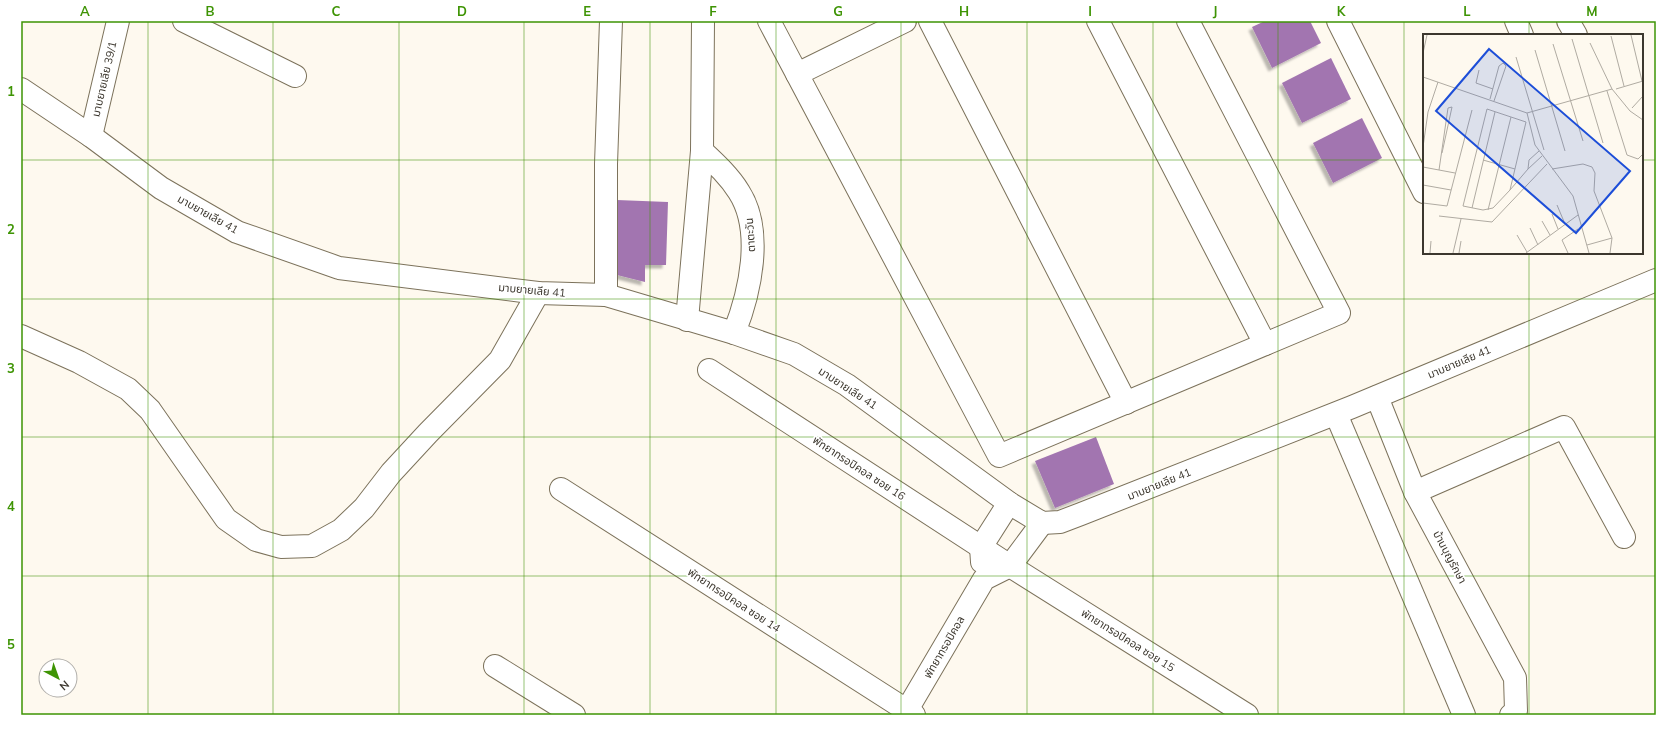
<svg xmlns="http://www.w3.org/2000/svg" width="1677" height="736" font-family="Mulish,'Noto Sans Thai',sans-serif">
<defs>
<filter id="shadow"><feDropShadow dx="-3.5" dy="3.5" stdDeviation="1" flood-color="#0004"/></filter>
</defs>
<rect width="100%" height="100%" fill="#fef9ef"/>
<!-- building -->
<g fill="#a275b0" filter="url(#shadow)">
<path d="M 1265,21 L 1310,21 L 1321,43 L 1272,68 L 1252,27 Z"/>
<path d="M 1331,58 L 1351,99 L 1302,123 L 1282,83 Z"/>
<path d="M 1362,118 L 1382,158 L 1333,183 L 1313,143 Z"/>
<path d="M 617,200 L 668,202 L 666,265 L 645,265 L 645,282 L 617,275 Z"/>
<path d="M 1096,437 L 1114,484 L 1055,508 L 1035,461 Z"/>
</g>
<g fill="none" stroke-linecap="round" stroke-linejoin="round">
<!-- minor casing -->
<g stroke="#7c725b" stroke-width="24">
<g id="minor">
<path d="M 184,21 L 295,76"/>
<path d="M 769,21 L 999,456 L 1339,313 L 1188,21"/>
<path d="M 930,21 L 1126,403"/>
<path d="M 1098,21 L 1265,344"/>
<path d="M 1338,21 L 1424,192"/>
<path d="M 1516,21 L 1522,35"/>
<path d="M 1568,21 L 1576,35"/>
<path d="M 797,74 L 905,21"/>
<path d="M 21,89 L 91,136 L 161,188 L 237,232 L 339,268 L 538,293 L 606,295 L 734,333 L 794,354 L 847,385 L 1009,503 L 1042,523 L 1060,522 L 1081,514 L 1352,407 L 1656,280"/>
<path d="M 91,136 L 118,21"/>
<path d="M 702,151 C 716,164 729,176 739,192 C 764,231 750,293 734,333"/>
<path d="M 606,295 L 606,164 L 611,21"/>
<path d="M 687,320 L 702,151 L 703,21"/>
<path d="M 21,336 L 79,362 L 128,389 L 150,410 L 226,519 L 256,540 L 281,547 L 312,546 L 341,530 L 364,508 L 391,473 L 428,433 L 500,360 L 538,293"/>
<path d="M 709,370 L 1010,566 L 1247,715"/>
<path d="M 1377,397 L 1415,492 L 1515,678 L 1516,711 L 1511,715"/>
<path d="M 1336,414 L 1464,715"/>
<path d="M 561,489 L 914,715"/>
<path d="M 1415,492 L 1564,427 L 1624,537"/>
<path d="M 982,562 L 981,547 L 1009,503"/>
<path d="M 495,666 L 574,715"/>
<path d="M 904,715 L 984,579 L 1010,566 L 1042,523"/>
</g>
</g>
<!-- minor -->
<use href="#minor" stroke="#fff" stroke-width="22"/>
</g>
<!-- grid -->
<path fill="none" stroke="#3e9404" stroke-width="1" stroke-opacity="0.55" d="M 148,21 L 148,715M 273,21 L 273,715M 399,21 L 399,715M 524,21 L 524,715M 650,21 L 650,715M 776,21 L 776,715M 901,21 L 901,715M 1027,21 L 1027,715M 1153,21 L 1153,715M 1278,21 L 1278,715M 1404,21 L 1404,715M 1529,21 L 1529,35M 21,160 L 1424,160M 1642,160 L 1656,160M 1529,253 L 1529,715M 21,299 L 1656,299M 21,437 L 1656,437M 21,576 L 1656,576"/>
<g text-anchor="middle" stroke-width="3.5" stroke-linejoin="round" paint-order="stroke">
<!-- street labels -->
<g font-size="11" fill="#3c372e" stroke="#fff">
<text transform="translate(104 79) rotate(-77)" y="4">มาบยายเลีย 39/1</text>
<text transform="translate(208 214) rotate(29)" y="4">มาบยายเลีย 41</text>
<text transform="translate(750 235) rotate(-94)" y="4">ตาตะวัน</text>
<text transform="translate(532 290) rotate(5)" y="4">มาบยายเลีย 41</text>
<text transform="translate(1459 362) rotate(-23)" y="4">มาบยายเลีย 41</text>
<text transform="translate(848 388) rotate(33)" y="4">มาบยายเลีย 41</text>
<text transform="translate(859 468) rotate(33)" y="4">พัทยาทรอปิคอล ซอย 16</text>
<text transform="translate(1159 484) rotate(-22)" y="4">มาบยายเลีย 41</text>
<text transform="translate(1450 557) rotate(62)" y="4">บ้านบุญรักษา</text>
<text transform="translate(734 600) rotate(33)" y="4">พัทยาทรอปิคอล ซอย 14</text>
<text transform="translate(1128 640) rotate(32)" y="4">พัทยาทรอปิคอล ซอย 15</text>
<text transform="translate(944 647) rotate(-60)" y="4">พัทยาทรอปิคอล</text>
</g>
</g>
<!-- overview -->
<g transform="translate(1423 34)">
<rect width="220" height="220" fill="#fef9ef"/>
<path fill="none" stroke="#b0aba2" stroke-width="1" d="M 208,1 L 219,47M 188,2 L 201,52M 149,5 L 180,109M 167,9 L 189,55 L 207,77 L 220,86M 130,10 L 160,107M 112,16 L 142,117M 0,19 L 4,1M 93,23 L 121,116M 56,36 L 53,49 L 70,55M 0,43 L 104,79 L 112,111 L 150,162 L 166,219M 193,55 L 220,47M 184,57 L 204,121 L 215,125 L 220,120M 67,65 L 76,32 L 80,29 L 83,32 L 71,67M 209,74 L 220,62M 104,79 L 189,55M 0,113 L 5,78 L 15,48M 60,126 L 92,135M 0,133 L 32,139M 105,135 L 106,126 L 116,117M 129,135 L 160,130 L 169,133 L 172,139 L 171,157 L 189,204 L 187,219M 16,136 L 25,74 L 29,73 L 19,119M 0,151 L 28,156M 87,156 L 103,88 L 64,75 L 40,172 L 60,176 L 70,174 L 87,156 L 105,135 L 119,122M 0,169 L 24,172 L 49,76M 134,171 L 142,190M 49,174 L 72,78M 65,176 L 88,83M 129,180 L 135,195M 16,182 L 69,188 L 124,130M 119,187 L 127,201M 107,194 L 115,211M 94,201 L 104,218M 164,211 L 189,204M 7,219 L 8,207M 30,219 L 38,185M 36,219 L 38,207M 103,219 L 155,181M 145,219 L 139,206 L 155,195"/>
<path fill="#1d4ed8" fill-opacity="0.15" stroke="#1d4ed8" stroke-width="2" d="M 66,15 L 207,137 L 153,199 L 13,77 Z"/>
<rect width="220" height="220" fill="none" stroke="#3c372e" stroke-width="2"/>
</g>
<!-- border -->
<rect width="1677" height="736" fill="none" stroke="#ffffff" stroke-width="44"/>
<!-- north arrow -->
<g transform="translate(58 678) rotate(139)"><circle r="19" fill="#ffffff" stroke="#b1afab"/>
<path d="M0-3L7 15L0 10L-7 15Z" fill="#3e9404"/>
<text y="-6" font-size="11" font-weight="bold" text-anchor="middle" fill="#3c372e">N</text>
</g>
<rect x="22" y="22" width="1633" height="692" fill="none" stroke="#3e9404" stroke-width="1.5"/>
<g font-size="13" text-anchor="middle" font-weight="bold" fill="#3e9404">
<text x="85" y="16">A</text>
<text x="210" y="16">B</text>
<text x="336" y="16">C</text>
<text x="462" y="16">D</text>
<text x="587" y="16">E</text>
<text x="713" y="16">F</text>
<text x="838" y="16">G</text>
<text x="964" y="16">H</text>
<text x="1090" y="16">I</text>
<text x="1215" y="16">J</text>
<text x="1341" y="16">K</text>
<text x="1467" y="16">L</text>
<text x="1592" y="16">M</text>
<text x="11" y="96">1</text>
<text x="11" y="234">2</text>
<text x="11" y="373">3</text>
<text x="11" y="511">4</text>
<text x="11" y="649">5</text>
</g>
</svg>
